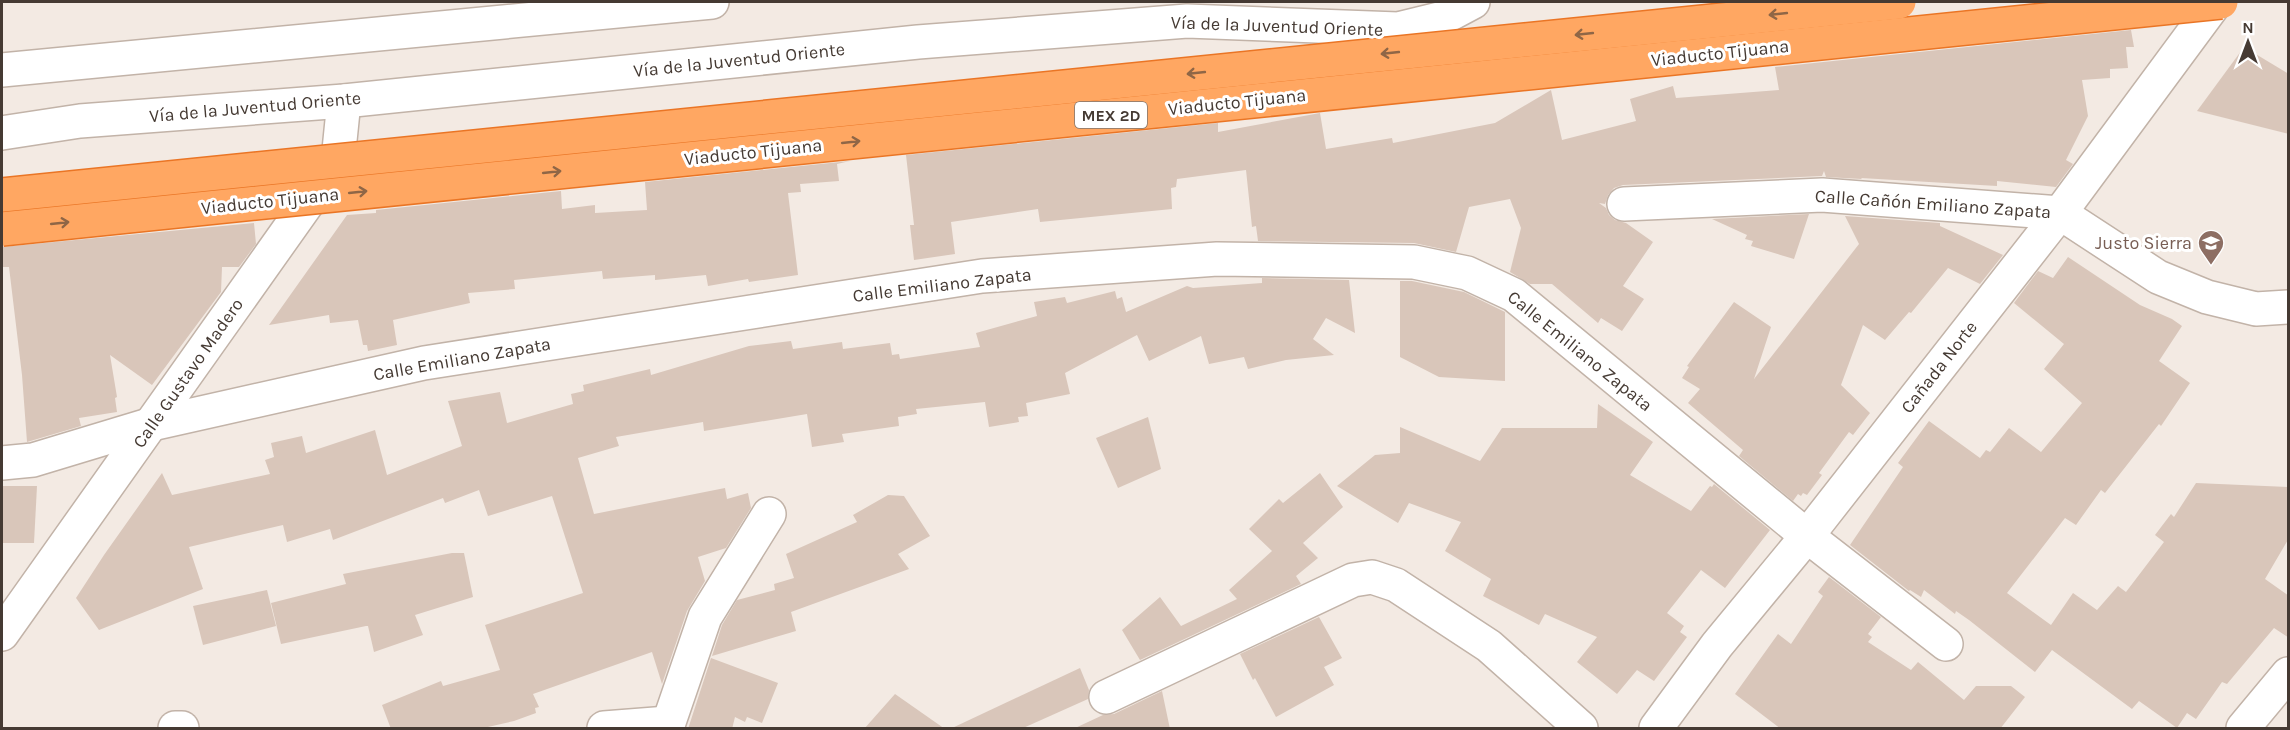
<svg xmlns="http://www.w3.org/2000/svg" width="2290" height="730" font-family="Karla,sans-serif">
<rect width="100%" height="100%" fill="#f3eae3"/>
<!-- building -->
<g fill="#d9c6ba">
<path d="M 2131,30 L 2134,47 L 2126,47 L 2128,68 L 2110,69 L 2110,78 L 2082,80 L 2088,116 L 2066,160 L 2073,164 L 2056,187 L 1997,181 L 1997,186 L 1861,178 L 1862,179 L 1826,177 L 1824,171 L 1822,176 L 1623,185 L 1614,188 L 1608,195 L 1605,204 L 1599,203 L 1606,208 L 1609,215 L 1615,220 L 1626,223 L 1653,242 L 1623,286 L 1644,299 L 1622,331 L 1601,318 L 1598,323 L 1552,284 L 1530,284 L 1510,272 L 1521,228 L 1510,199 L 1469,207 L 1456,252 L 1414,243 L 1258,241 L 1256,226 L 1252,227 L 1246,170 L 1177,179 L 1176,187 L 1171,188 L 1172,209 L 1040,222 L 1038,209 L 951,222 L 955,254 L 914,260 L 910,225 L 914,225 L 906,155 L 1218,123 L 1218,132 L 1320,113 L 1326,149 L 1392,138 L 1393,143 L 1495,123 L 1551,90 L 1562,140 L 1636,121 L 1630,99 L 1673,86 L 1676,98 L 1779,90 L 1775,67 Z"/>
<path d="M 2244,47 L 2289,74 L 2289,134 L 2197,111 Z"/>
<path d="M 850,161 L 837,164 L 839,181 L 800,184 L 801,192 L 788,193 L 798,275 L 749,282 L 748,279 L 708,286 L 706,275 L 655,280 L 655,275 L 603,279 L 602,271 L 514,280 L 515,289 L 468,293 L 470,303 L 393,320 L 397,345 L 368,351 L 367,345 L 363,345 L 358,320 L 330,323 L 329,315 L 269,325 L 347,215 L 376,213 L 376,210 L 561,191 L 562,209 L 595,205 L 595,213 L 647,210 L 645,182 Z"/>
<path d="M 1809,214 L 1794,259 L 1751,246 L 1753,241 L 1745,239 L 1747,235 L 1712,219 Z"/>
<path d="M 1845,216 L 1940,223 L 1940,226 L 2003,255 L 1980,284 L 1948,268 L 1911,313 L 1909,312 L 1885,340 L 1863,325 L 1841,385 L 1870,413 L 1853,435 L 1849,432 L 1819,473 L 1822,475 L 1807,495 L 1803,493 L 1801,496 L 1798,494 L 1793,501 L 1739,456 L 1743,450 L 1688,403 L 1700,389 L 1682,378 L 1689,367 L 1687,366 L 1734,302 L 1771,327 L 1754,379 L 1859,244 Z"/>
<path d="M 254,223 L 256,244 L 239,267 L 222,267 L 221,292 L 152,385 L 110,355 L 117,397 L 115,398 L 117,412 L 79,418 L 81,426 L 27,442 L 22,375 L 9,267 L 2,267 L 2,247 Z"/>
<path d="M 2068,257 L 2140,305 L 2172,319 L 2182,326 L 2159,361 L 2190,383 L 2161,426 L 2159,424 L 2105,493 L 2101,490 L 2076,525 L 2065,518 L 2007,593 L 2051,625 L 2073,593 L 2097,610 L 2118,586 L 2126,592 L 2164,542 L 2155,535 L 2171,514 L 2174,517 L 2196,483 L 2289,487 L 2289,538 L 2265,579 L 2289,596 L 2289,638 L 2274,628 L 2227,684 L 2222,682 L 2196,719 L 2187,713 L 2177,728 L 2139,701 L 2132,709 L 2052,650 L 2035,672 L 1969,620 L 1956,611 L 1955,614 L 1924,590 L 1921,597 L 1910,590 L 1909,591 L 1850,545 L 1903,467 L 1898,463 L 1929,421 L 1980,458 L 1986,450 L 1990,452 L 2009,428 L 2041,452 L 2082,403 L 2044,369 L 2064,344 L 2014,303 L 2038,271 L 2053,278 Z"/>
<path d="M 1262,278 L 1349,280 L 1355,333 L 1326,318 L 1313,339 L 1334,355 L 1286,360 L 1248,369 L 1244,357 L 1209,364 L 1201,336 L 1149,361 L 1137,335 L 1065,373 L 1070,394 L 1026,403 L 1028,416 L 1018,417 L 1019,422 L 989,427 L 985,402 L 916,409 L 917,414 L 898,417 L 899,426 L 842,434 L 844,442 L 812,447 L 807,414 L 704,431 L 703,422 L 616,437 L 619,446 L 578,458 L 594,514 L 725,488 L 727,499 L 748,493 L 751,508 L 726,548 L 698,557 L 705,581 L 687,611 L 662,684 L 652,652 L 533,694 L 539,707 L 535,708 L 536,713 L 514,721 L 479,729 L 391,729 L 382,705 L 441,681 L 443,686 L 500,670 L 485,625 L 583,593 L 552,496 L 488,516 L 479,490 L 445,503 L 443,498 L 333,540 L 330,529 L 287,542 L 283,525 L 189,547 L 203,589 L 99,630 L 76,598 L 104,555 L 162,473 L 172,495 L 270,474 L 265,460 L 274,457 L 271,443 L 302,436 L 306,453 L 375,430 L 387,475 L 462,446 L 448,401 L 500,392 L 507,423 L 573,404 L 571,394 L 584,391 L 583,385 L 650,369 L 651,375 L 749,346 L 791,341 L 793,349 L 842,342 L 843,349 L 890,343 L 892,355 L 899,354 L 900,359 L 980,347 L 976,333 L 1037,316 L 1034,302 L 1065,297 L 1067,303 L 1115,291 L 1117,299 L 1122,297 L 1126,312 L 1187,286 L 1193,288 L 1262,283 Z"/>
<path d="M 1400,281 L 1412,281 L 1464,292 L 1505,312 L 1505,381 L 1439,377 L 1400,357 Z"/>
<path d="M 1598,404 L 1653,442 L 1630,475 L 1691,511 L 1710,486 L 1712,487 L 1714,484 L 1770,530 L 1725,588 L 1701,570 L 1667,613 L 1684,626 L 1680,632 L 1687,637 L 1654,681 L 1637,670 L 1617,694 L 1577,662 L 1597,637 L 1545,614 L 1539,625 L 1483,596 L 1491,579 L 1445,551 L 1461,522 L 1409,503 L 1398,523 L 1337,486 L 1375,455 L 1400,453 L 1400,427 L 1480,461 L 1502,428 L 1597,428 Z"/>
<path d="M 1148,417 L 1161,469 L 1118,488 L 1096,438 Z"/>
<path d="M 1320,473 L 1343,507 L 1303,543 L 1318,558 L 1296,576 L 1301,584 L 1140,660 L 1122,630 L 1160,597 L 1181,626 L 1237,599 L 1229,590 L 1272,551 L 1249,529 L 1279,499 L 1283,503 Z"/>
<path d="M 2,486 L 37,486 L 34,543 L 2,543 Z"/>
<path d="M 888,495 L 904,496 L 930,536 L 898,554 L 909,569 L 791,612 L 796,631 L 712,656 L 722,625 L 737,600 L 775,590 L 774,584 L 794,578 L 786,554 L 857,522 L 853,515 Z"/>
<path d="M 452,553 L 464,553 L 473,597 L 415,615 L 423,635 L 374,652 L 368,626 L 366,626 L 281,644 L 271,603 L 346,584 L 343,574 Z"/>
<path d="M 1829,577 L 1881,617 L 1868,634 L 1872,637 L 1868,642 L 1911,670 L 1918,662 L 1964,700 L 1976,686 L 2011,686 L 2025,697 L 2000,729 L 1781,729 L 1735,694 L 1778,634 L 1791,644 L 1823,596 L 1818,592 Z"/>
<path d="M 267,590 L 276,626 L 203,645 L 193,606 Z"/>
<path d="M 1319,617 L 1342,658 L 1324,667 L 1334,685 L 1276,717 L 1255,678 L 1253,680 L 1240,654 Z"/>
<path d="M 711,658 L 778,683 L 762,723 L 747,717 L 745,722 L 735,717 L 732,729 L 688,729 Z"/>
<path d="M 1080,668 L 1089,690 L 1088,699 L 1021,729 L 950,729 Z"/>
<path d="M 1162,691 L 1170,729 L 1073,729 L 1103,715 L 1114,714 Z"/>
<path d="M 895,694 L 945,729 L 864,729 Z"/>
</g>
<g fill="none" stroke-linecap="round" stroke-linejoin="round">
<!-- minor casing -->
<g stroke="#c2b3a8" stroke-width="36">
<g id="minor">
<path d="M 2,70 L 712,2"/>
<path d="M 2,133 L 80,121 L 344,101 L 918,42 L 1187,21 L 1398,29 L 1443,18 L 1473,2"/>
<path d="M 1624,204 L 1822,195 L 2060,213 L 2158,277 L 2207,297 L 2256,309 L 2288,307"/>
<path d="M 2,463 L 33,460 L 152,424 L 424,363 L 982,276 L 1217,259 L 1414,262 L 1467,273 L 1514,295 L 1807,536 L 1946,644"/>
<path d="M 2,634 L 338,160 L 344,101"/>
<path d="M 1106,697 L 1353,580 L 1372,577 L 1396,585 L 1489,646 L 1581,728"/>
<path d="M 175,728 L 182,728"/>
<path d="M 604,728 L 668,723"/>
<path d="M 667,728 L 705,617 L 769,514"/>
<path d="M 1656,728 L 1717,645 L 1807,536 L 2060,213 L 2216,2"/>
<path d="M 2243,728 L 2288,674"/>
</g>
</g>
<!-- minor -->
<use href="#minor" stroke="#fff" stroke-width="33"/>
<!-- highway-bridge casing -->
<g stroke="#ea7525" stroke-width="36" stroke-linecap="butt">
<g id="highway-bridge">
<path d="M 2,195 L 1899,2"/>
<path d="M 2,229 L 2221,2"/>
</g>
</g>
<!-- highway-bridge -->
<use href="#highway-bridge" stroke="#ffa762" stroke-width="33"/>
</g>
<!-- one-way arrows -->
<defs><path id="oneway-shaft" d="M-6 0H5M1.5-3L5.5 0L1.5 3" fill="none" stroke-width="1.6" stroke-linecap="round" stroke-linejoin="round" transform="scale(1.5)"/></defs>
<g stroke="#8f6646">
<use href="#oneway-shaft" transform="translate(1778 14) rotate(174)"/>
<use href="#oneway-shaft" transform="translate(1584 34) rotate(174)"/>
<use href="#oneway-shaft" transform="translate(1390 53) rotate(174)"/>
<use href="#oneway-shaft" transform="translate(1196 73) rotate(174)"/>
<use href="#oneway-shaft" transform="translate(851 142) rotate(-6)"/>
<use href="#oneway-shaft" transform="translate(552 172) rotate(-6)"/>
<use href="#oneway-shaft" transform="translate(358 192) rotate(-6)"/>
<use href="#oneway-shaft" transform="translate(60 223) rotate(-6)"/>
</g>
<!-- icons -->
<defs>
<g id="school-pin" transform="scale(1.35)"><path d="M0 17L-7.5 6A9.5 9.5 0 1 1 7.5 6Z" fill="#8d6e63" stroke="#fff"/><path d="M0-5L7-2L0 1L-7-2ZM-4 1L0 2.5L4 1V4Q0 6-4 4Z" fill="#fff"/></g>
</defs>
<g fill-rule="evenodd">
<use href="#school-pin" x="2211" y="243"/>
</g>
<g text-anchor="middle" stroke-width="6" stroke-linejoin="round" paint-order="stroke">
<!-- shield labels -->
<rect fill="#fff" stroke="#7d7570" stroke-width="1.5" x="1075" y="102" width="72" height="26" rx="4.5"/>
<g font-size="16" font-weight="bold" fill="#453a33">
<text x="1111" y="121">MEX 2D</text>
</g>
<!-- street labels -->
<g font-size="18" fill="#453a33" stroke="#fff">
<text transform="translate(1277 26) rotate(2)" y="6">Vía de la Juventud Oriente</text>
<text transform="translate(1720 53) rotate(-6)" y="6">Viaducto Tijuana</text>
<text transform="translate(739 60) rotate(-6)" y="6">Vía de la Juventud Oriente</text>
<text transform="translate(1237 102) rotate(-6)" y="6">Viaducto Tijuana</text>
<text transform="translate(255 107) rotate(-5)" y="6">Vía de la Juventud Oriente</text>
<text transform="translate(753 152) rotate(-6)" y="6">Viaducto Tijuana</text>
<text transform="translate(270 201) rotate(-6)" y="6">Viaducto Tijuana</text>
<text transform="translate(1933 204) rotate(4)" y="6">Calle Cañón Emiliano Zapata</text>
<text transform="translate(942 285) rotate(-7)" y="6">Calle Emiliano Zapata</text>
<text transform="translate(1580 351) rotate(39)" y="6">Calle Emiliano Zapata</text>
<text transform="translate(462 359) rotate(-10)" y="6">Calle Emiliano Zapata</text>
<text transform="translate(1939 367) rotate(-52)" y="6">Cañada Norte</text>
<text transform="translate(188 373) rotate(-55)" y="6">Calle Gustavo Madero</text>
</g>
<!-- education labels -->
<g font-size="18" fill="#785e54" stroke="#fff" text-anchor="end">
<text x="2192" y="249">Justo Sierra</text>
</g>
</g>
<!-- border -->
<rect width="2290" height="730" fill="none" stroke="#453a33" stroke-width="6"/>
<!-- north arrow -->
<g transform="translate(2248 42)" stroke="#ffffff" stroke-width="4.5" paint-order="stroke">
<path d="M0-4.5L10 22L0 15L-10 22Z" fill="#453a33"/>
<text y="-9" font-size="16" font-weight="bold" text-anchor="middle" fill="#453a33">N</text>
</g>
</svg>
